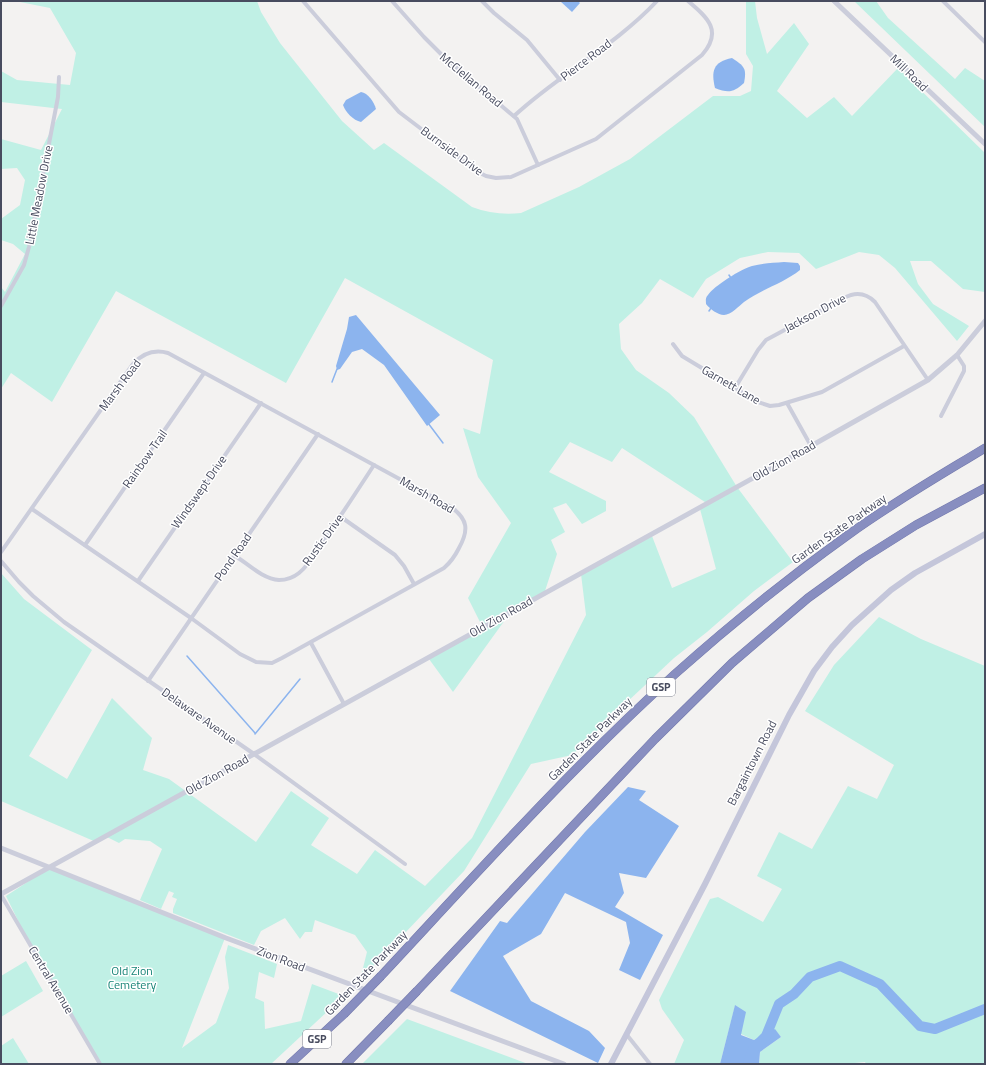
<svg xmlns="http://www.w3.org/2000/svg" width="986" height="1065" font-family="'Titillium Web',sans-serif">
<rect width="100%" height="100%" fill="#f3f2f1"/>
<!-- green -->
<g fill="#c0f0e5">
<path d="M 15,1 L 257,1 L 261,12 L 280,43 L 342,121 L 374,150 L 384,143 L 472,207 C 488,213 504,215 521,213 L 579,187 L 630,159 L 713,96 L 740,96 L 751,91 L 753,66 L 746,54 L 746,1 L 755,1 L 757,18 L 767,54 L 794,23 L 809,44 L 777,91 L 807,118 L 834,97 L 852,116 L 898,68 L 985,153 L 985,292 L 963,289 L 931,261 L 910,261 L 918,284 L 933,304 L 969,326 L 957,341 L 895,268 L 879,255 L 859,252 L 816,269 L 799,253 L 768,252 L 740,258 L 706,279 L 693,298 L 660,279 L 642,303 L 619,324 L 621,349 L 636,370 L 669,393 L 694,417 L 737,487 L 793,562 L 754,591 L 707,632 L 674,658 L 610,718 L 572,755 L 531,764 L 464,871 L 363,977 L 361,976 L 367,952 L 355,935 L 315,920 L 312,932 L 305,932 L 300,939 L 285,918 L 261,931 L 254,945 L 173,913 L 173,909 L 177,899 L 172,897 L 174,893 L 169,891 L 161,909 L 140,900 L 162,849 L 150,841 L 125,839 L 119,843 L 107,837 L 96,842 L 1,801 L 1,573 L 24,599 L 92,650 L 29,756 L 67,779 L 112,698 L 152,738 L 143,770 L 169,779 L 256,842 L 291,791 L 329,818 L 311,845 L 357,874 L 375,850 L 425,886 L 472,838 L 586,615 L 581,574 L 652,536 L 672,588 L 716,569 L 700,509 L 708,504 L 622,448 L 612,462 L 570,442 L 549,472 L 606,501 L 606,511 L 582,524 L 566,503 L 553,508 L 565,532 L 551,540 L 557,554 L 544,594 L 510,613 L 453,692 L 429,659 L 483,628 L 468,598 L 511,523 L 478,477 L 463,428 L 480,434 L 493,360 L 345,278 L 286,383 L 116,291 L 52,402 L 11,373 L 1,389 L 1,287 L 5,292 L 25,254 L 13,244 L 1,240 L 1,219 L 20,205 L 25,180 L 17,168 L 1,169 L 1,139 L 41,150 L 62,109 L 1,102 L 1,71 L 17,80 L 70,85 L 76,53 L 50,8 Z"/>
<path d="M 854,1 L 876,1 L 888,18 L 955,79 L 965,68 L 985,81 L 985,127 Z"/>
<path d="M 879,617 L 921,639 L 985,666 L 985,1064 L 866,1064 L 865,1062 L 855,1063 L 854,1064 L 759,1064 L 760,1052 L 781,1037 L 775,1030 L 754,1040 L 741,1034 L 735,1006 L 720,1064 L 674,1064 L 684,1040 L 662,1009 L 659,1000 L 710,899 L 718,897 L 763,922 L 782,889 L 757,876 L 779,832 L 812,849 L 848,786 L 877,799 L 894,765 L 805,711 L 834,665 Z"/>
<path d="M 49,868 L 225,938 L 182,1048 L 216,1023 L 229,988 L 225,957 L 228,945 L 277,964 L 274,978 L 259,972 L 255,998 L 264,1002 L 265,1029 L 301,1021 L 312,984 L 344,996 L 271,1064 L 100,1064 L 30,945 L 6,896 Z"/>
<path d="M 26,961 L 43,991 L 1,1017 L 1,976 Z"/>
<path d="M 407,1019 L 528,1064 L 362,1064 Z"/>
<path d="M 13,1038 L 29,1064 L 1,1064 L 1,1046 Z"/>
</g>
<!-- water -->
<g fill="#8cb4ee">
<path d="M 560,1 L 578,1 L 580,3 L 572,12 Z"/>
<path d="M 732,58 C 744,66 747,68 744,83 C 733,93 728,93 715,88 C 711,71 713,62 732,58 Z"/>
<path d="M 361,92 C 368,93 374,102 376,109 L 361,122 C 353,120 346,113 343,105 L 346,100 Z"/>
<path d="M 784,262 L 798,263 L 800,266 L 800,270 C 784,283 762,289 744,302 C 739,306 731,315 724,315 C 718,315 710,309 706,304 C 706,301 705,298 708,295 C 714,286 741,269 752,266 C 763,263 773,263 784,262 Z"/>
<path d="M 356,315 L 440,415 L 427,426 L 384,365 L 362,349 L 352,352 L 340,369 L 337,370 L 336,366 L 347,329 L 349,317 Z"/>
<path d="M 628,787 L 646,791 L 639,800 L 679,826 L 646,878 L 619,873 L 624,893 L 615,907 L 663,935 L 640,980 L 619,970 L 630,943 L 626,922 L 565,893 L 541,934 L 503,956 L 531,1001 L 589,1031 L 605,1048 L 598,1063 L 450,991 L 500,921 L 507,923 L 585,832 Z"/>
<path d="M 735,1005 L 746,1012 L 741,1035 L 754,1040 L 775,1029 L 781,1037 L 760,1052 L 759,1064 L 720,1064 Z"/>
</g>
<g fill="none" stroke-linecap="round" stroke-linejoin="round">
<!-- stream -->
<g stroke="#8cb4ee" stroke-width="1.5">
<path d="M 729,275 L 731,278"/>
<path d="M 709,311 L 711,308"/>
<path d="M 332,382 L 337,369"/>
<path d="M 428,423 L 443,443"/>
<path d="M 187,656 L 255,733"/>
<path d="M 255,734 L 300,679"/>
</g>
<!-- river -->
<path stroke="#8cb4ee" stroke-width="10" d="M 748,1064 L 753,1049 L 766,1036 L 779,1004 L 794,994 L 810,977 L 840,966 L 880,984 L 920,1026 L 935,1029 L 985,1009"/>
<!-- motorway casing -->
<g stroke="#7379ac" stroke-width="9">
<g id="motorway">
<path d="M 381,976 C 477,873 571,768 675,674 C 730,625 788,578 848,535 C 892,503 939,476 985,448"/>
<path d="M 417,991 L 655,739 L 732,663 L 808,598 L 862,559 L 916,525 L 985,488"/>
<path d="M 290,1064 L 344,1014"/>
<path d="M 346,1064 L 388,1021"/>
</g>
</g>
<!-- minor -->
<g stroke="#cbcddb" stroke-width="4">
<path d="M 303,1 L 399,112 L 478,172 L 486,176 L 496,178 L 511,177 L 596,139 L 702,55 C 723,31 708,18 688,1"/>
<path d="M 392,1 L 424,37 L 443,56 L 517,119 L 538,165"/>
<path d="M 482,1 L 494,13 L 527,40 L 560,80"/>
<path d="M 943,1 L 985,42"/>
<path d="M 514,116 C 559,74 615,46 657,1"/>
<path d="M 1,306 L 24,265 L 29,247 L 58,97 L 59,77"/>
<path d="M 673,344 L 682,356 L 758,402 L 770,406 L 779,405 L 822,392 L 904,346"/>
<path d="M 735,388 L 758,350 L 766,340 L 844,298 C 855,292 866,293 875,302 L 928,380"/>
<path d="M 787,403 L 811,446"/>
<path d="M 941,416 L 964,371 L 964,366 L 957,355"/>
<path d="M 341,517 L 395,555 L 404,566 L 414,584"/>
<path d="M 85,545 L 204,373"/>
<path d="M 1,552 L 133,364 C 143,353 154,349 168,353 L 451,507 C 468,519 469,530 459,548 C 455,556 451,562 444,568 L 282,658 L 272,663 L 256,662 L 240,654 L 191,618 L 32,509"/>
<path d="M 234,555 C 248,564 263,579 279,580 C 286,580 294,577 299,573 C 309,565 316,552 323,541 C 341,516 357,491 374,465"/>
<path d="M 1,561 L 19,582 L 33,596 L 64,622 L 254,754 L 405,864"/>
<path d="M 138,581 L 261,403"/>
<path d="M 311,643 L 344,704"/>
<path d="M 148,681 L 318,434"/>
<path d="M 1,895 L 100,1064"/>
<path d="M 627,1035 L 650,1064"/>
</g>
<!-- tertiary -->
<g stroke="#cbcddb" stroke-width="5">
<path d="M 834,1 L 985,144"/>
<path d="M 1,848 L 226,938 L 564,1064"/>
<path d="M 1,894 L 811,446 L 928,380 L 957,355 L 985,321"/>
</g>
<!-- secondary -->
<path stroke="#c4c6da" stroke-width="6" d="M 611,1064 L 705,884 L 789,715 L 814,671 L 832,647 L 852,625 L 891,590 L 915,573 L 985,534"/>
<!-- motorway -->
<use href="#motorway" stroke="#888ec0" stroke-width="8"/>
<!-- motorway-bridge casing -->
<g stroke="#7379ac" stroke-width="9" stroke-linecap="butt">
<g id="motorway-bridge">
<path d="M 344,1014 L 381,976"/>
<path d="M 388,1021 L 417,991"/>
</g>
</g>
<!-- motorway-bridge -->
<use href="#motorway-bridge" stroke="#888ec0" stroke-width="8"/>
</g>
<g text-anchor="middle" stroke-width="3" stroke-linejoin="round" paint-order="stroke">
<!-- shield labels -->
<g fill="#fff" stroke="#7f828f" stroke-width="1">
<rect x="647" y="678" width="28" height="18" rx="3"/>
<rect x="303" y="1030" width="28" height="18" rx="3"/>
</g>
<g font-size="11" font-weight="bold" fill="#484c5f">
<text x="661" y="691">GSP</text>
<text x="317" y="1043">GSP</text>
</g>
<!-- street labels -->
<g font-size="12" fill="#484c5f" stroke="#fff">
<text transform="translate(586 60) rotate(-37)" y="4">Pierce Road</text>
<text transform="translate(909 73) rotate(44)" y="4">Mill Road</text>
<text transform="translate(471 80) rotate(40)" y="4">McClellan Road</text>
<text transform="translate(452 151) rotate(36)" y="4">Burnside Drive</text>
<text transform="translate(39 195) rotate(-79)" y="4">Little Meadow Drive</text>
<text transform="translate(815 313) rotate(-28)" y="4">Jackson Drive</text>
<text transform="translate(120 385) rotate(-53)" y="4">Marsh Road</text>
<text transform="translate(731 385) rotate(30)" y="4">Garnett Lane</text>
<text transform="translate(145 459) rotate(-55)" y="4">Rainbow Trail</text>
<text transform="translate(784 461) rotate(-29)" y="4">Old Zion Road</text>
<text transform="translate(199 492) rotate(-55)" y="4">Windswept Drive</text>
<text transform="translate(427 495) rotate(30)" y="4">Marsh Road</text>
<text transform="translate(839 529) rotate(-35)" y="4">Garden State Parkway</text>
<text transform="translate(323 540) rotate(-54)" y="4">Rustic Drive</text>
<text transform="translate(233 557) rotate(-55)" y="4">Pond Road</text>
<text transform="translate(501 617) rotate(-29)" y="4">Old Zion Road</text>
<text transform="translate(199 716) rotate(35)" y="4">Delaware Avenue</text>
<text transform="translate(590 739) rotate(-45)" y="4">Garden State Parkway</text>
<text transform="translate(752 763) rotate(-63)" y="4">Bargaintown Road</text>
<text transform="translate(217 775) rotate(-29)" y="4">Old Zion Road</text>
<text transform="translate(281 959) rotate(21)" y="4">Zion Road</text>
<text transform="translate(366 973) rotate(-46)" y="4">Garden State Parkway</text>
<text transform="translate(51 980) rotate(59)" y="4">Central Avenue</text>
</g>
<!-- park labels -->
<g font-size="12" fill="#168376" stroke="#fff">
<text x="132" y="975">Old Zion<tspan x="132" dy="14">Cemetery</tspan></text>
</g>
</g>
<!-- border -->
<rect width="986" height="1065" fill="none" stroke="#484c5f" stroke-width="4"/>
</svg>
